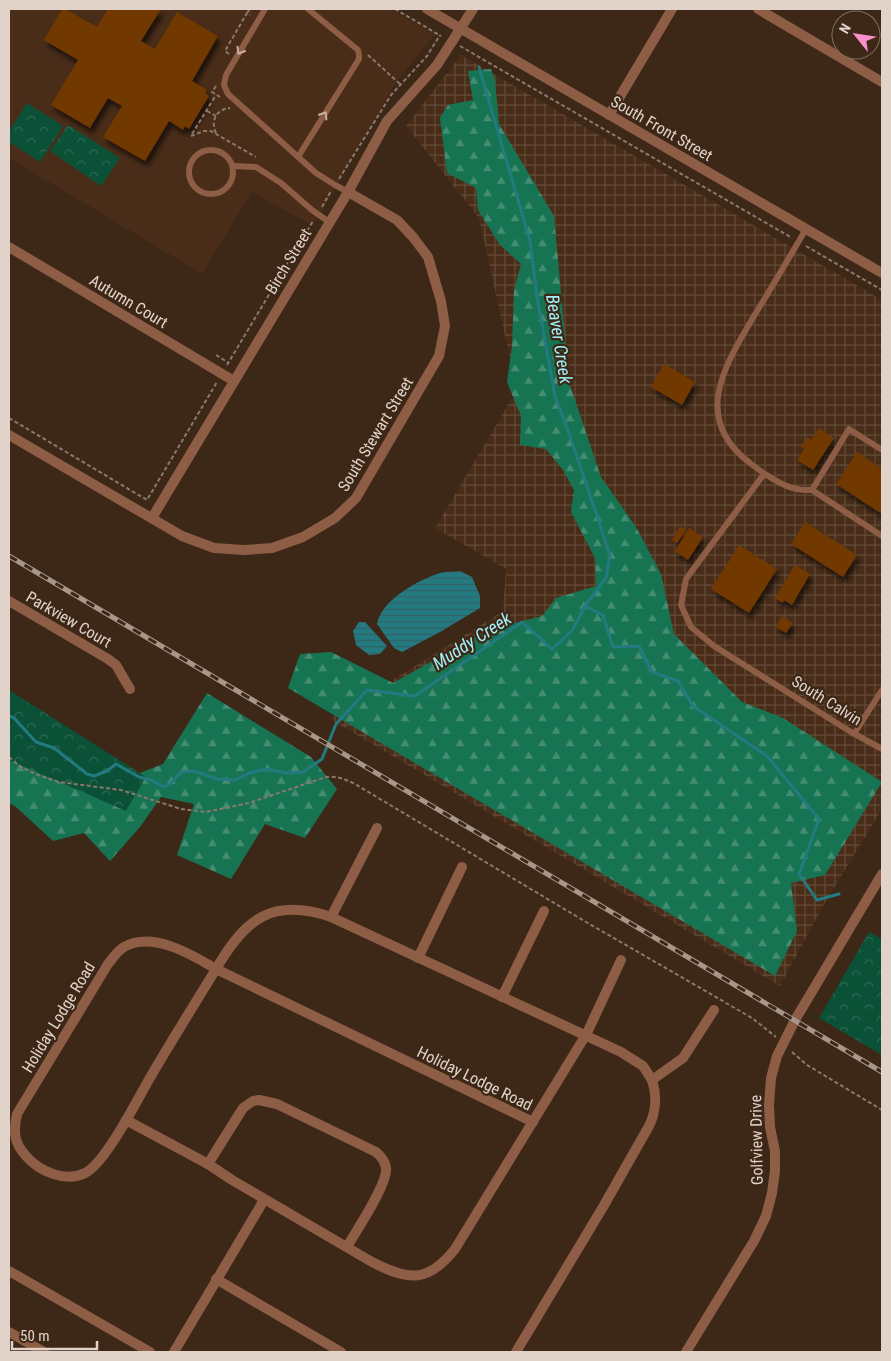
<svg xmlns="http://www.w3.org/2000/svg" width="891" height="1361" font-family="'Roboto Condensed',sans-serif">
<defs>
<pattern id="industrial-grid" width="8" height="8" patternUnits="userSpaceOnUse" patternTransform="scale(1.25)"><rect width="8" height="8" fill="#492d19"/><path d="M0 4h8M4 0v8" fill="none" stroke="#634b39"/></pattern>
<pattern id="forest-firs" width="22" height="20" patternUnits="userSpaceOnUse" patternTransform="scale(1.25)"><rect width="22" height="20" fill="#177453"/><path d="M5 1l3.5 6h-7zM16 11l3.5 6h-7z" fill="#448d72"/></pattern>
<pattern id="park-crowns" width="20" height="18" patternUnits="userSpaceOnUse" patternTransform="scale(1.25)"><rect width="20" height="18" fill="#0a5138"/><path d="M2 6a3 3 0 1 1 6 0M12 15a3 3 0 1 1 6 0" fill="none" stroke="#2d6953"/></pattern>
<pattern id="water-rules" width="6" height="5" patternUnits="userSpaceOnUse" patternTransform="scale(1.25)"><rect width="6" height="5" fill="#247a81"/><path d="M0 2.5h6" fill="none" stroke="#316265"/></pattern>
<filter id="shadow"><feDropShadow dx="3" dy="5.5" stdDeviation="2.5" flood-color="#0009"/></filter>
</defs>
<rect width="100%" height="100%" fill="#3d2717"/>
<!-- built -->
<path fill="#492d19" d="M 9,9 L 390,9 L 435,34 L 397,81 L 313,226 L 252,192 L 202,274 L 9,158 Z"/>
<!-- industrial -->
<path fill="url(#industrial-grid)" d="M 461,55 L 882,300 L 882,809 L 823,906 L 780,986 L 330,719 L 503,611 L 506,569 L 435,528 L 517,390 L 479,218 L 406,126 Z"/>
<!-- forest -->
<g fill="url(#forest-firs)">
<path d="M 491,69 L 495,80 L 499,124 L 554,216 L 569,382 L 601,477 L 636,527 L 661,574 L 674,634 L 742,702 L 783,718 L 882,782 L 825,875 L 791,883 L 797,931 L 775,976 L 288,688 L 300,654 L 331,652 L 393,683 L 488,630 L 542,616 L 556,598 L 596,586 L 595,558 L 571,512 L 574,490 L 563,470 L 546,449 L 520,445 L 521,416 L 507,382 L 512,346 L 514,291 L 521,264 L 500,245 L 478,210 L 476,188 L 447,173 L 440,118 L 448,105 L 473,100 L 468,71 Z"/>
<path d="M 207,693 L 311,757 L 337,789 L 305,838 L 265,824 L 231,879 L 177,855 L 194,804 L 161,797 L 140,827 L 110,861 L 84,833 L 53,841 L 16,807 L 9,803 L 9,696 L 132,776 L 163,764 Z"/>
</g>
<!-- park -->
<g fill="url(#park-crowns)">
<path d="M 27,103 L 63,126 L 40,162 L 9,142 L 9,131 Z"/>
<path d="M 68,125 L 120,158 L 101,186 L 50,151 Z"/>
<path d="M 9,690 L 146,777 L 126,811 L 9,760 Z"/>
<path d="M 869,932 L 882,939 L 882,1055 L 819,1018 Z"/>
</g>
<!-- water -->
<g fill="url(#water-rules)">
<path d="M 460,571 L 472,577 L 480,596 L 480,608 L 440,632 L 402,652 L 394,648 L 377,624 C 381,600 418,580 440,573 C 446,571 454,572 460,571 Z"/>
<path d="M 359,622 L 365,622 L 387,646 L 380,654 L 369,655 L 356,645 L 353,631 Z"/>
</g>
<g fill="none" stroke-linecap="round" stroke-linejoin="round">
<!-- stream -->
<g stroke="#247a81" stroke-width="3">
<path d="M 479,67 L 530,241 L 537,297 L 555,396 L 570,436 L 610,555 L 606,578 L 585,606"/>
<path d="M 9,716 L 14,718 L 36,742 L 54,748 L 87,774 L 94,776 L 107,771 L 116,764 L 139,777 L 151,780 L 164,787 L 170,784 L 181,772 L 194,771 L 217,779 L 235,780 L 249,773 L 266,769 L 286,773 L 303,772 L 322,759 L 336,724 L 367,690 L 415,696 L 522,622 L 552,649 L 572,631 L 585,606 L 603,615 L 613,647 L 639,646 L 652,672 L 678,681 L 693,706 L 767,756 L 819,819 L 799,874 L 817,900 L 839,894"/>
</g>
</g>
<!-- building -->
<g fill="#713900" filter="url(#shadow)">
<path d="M 62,9 L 65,9 L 97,27 L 108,9 L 161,9 L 141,41 L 155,49 L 177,12 L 218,36 L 192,81 L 207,90 L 205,93 L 209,96 L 189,129 L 185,126 L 183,130 L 169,121 L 145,161 L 103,137 L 122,106 L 108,98 L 90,128 L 51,105 L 78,60 L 44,40 Z"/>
<path d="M 664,364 L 695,382 L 682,405 L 651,387 Z"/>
<path d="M 819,428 L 834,438 L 813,470 L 797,460 L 804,449 L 801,447 L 807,437 L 811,440 Z"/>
<path d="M 857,452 L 882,469 L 882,514 L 836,484 Z"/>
<path d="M 805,522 L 857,555 L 843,577 L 791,544 Z"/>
<path d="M 680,526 L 686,530 L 677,543 L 672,540 Z"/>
<path d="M 689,528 L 703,537 L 688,560 L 675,551 Z"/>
<path d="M 739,545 L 777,569 L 749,613 L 711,589 Z"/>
<path d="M 795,565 L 810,574 L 792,605 L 784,600 L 783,603 L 775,598 Z"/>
<path d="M 782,616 L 793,623 L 786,633 L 776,627 Z"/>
</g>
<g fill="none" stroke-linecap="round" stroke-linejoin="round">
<!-- path -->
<g stroke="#8b796c" stroke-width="2" stroke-dasharray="4 2.5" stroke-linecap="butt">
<path d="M 395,9 L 441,36"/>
<path d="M 247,13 L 250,9"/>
<path d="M 460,46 L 792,238"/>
<path d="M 229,54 L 225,51 L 247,13 L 250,15"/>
<path d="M 368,55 L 400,84"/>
<path d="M 216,86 L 212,92 L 220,97"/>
<path d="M 207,111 L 216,116"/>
<path d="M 216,133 C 210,120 217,109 230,108"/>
<path d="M 192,134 L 216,95"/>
<path d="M 191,136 L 204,131 L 211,131 L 256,157"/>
<path d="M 339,179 L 391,95 L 427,56 L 440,35"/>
<path d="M 322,207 L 331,191"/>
<path d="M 806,246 L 882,290"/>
<path d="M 216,355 L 229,363"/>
<path d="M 227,365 L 313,221"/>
<path d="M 9,418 L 147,500 L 217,382"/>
<path d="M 9,757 L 21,767 L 38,775 L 59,782 L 121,790 L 181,809 L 206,812 L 249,803 L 326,777 C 337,776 345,779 355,784 L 586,922 L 752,1018 L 776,1037"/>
<path d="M 792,1052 L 807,1065 L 882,1110"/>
</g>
<!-- service -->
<g stroke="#8d5d46" stroke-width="6">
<path d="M 265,9 L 226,75 L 224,85 L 228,94 L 316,173 L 335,185 L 348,192"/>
<circle cx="211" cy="172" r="22"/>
<path d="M 298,157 L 359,59 L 359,55 L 358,50 L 308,9"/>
<path d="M 233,166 L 256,167 L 281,183 L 312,210 L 329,222"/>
<path d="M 806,229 C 790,256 774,284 757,311 C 727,362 689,417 750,463 C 761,472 783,487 797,489 C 802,490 807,490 812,490 L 849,429 L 882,450"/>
<path d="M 764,474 L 686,579 L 681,605 L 691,627 L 714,646 L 851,732 L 882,749"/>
<path d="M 812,490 L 882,536"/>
<path d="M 854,734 L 882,690"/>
</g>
<!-- minor -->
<g stroke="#8d5d46" stroke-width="10">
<path d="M 758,9 L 882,82"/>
<path d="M 609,115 L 672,9"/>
<path d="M 9,247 L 234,381"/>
<path d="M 9,435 L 182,536 L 214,548 L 244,550 L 272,548 L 303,537 L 335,518 L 356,498 L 439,356 L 445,326 L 441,301 L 428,257 L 413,237 L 397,220 L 348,192"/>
<path d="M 152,518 L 348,192 L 387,121 L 437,65 L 473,9"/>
<path d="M 9,601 L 108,659 L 116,665 L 130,689"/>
<path d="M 331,917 L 377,828"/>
<path d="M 418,958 L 462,867"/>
<path d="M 502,997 L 544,911"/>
<path d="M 126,1120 L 208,1164 L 232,1180 L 372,1262 C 409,1281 428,1283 455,1249 L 587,1033 L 621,960"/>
<path d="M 533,1122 L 216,969 C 191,954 152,931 124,947 C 117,951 113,958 108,964 L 17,1114 C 13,1132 14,1143 26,1156 C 39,1171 65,1183 85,1173 C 106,1163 138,1098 151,1076 C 172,1040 194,1005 216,969 C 245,919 272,897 331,917 L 621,1052 L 643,1066 L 652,1080"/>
<path d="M 208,1164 L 243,1108 L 253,1101 L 259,1100 L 277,1104 L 376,1152 C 381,1156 385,1161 386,1168 C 388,1184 356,1231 347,1247"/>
<path d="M 9,1271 L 150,1352"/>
<path d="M 216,1279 L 341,1352"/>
<path d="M 174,1352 L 264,1200"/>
<path d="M 516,1352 L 603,1207 L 649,1126 C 656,1112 657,1095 652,1080 L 683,1058 L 714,1010"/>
<path d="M 686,1352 L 754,1241 L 766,1216 L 772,1193 L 775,1171 L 775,1151 L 770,1127 L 769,1105 L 771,1078 L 777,1056 L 795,1020 L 882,874"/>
</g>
<!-- tertiary -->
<g stroke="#8d5d46" stroke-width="10">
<path d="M 427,9 L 882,273"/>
<path d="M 9,1332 L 44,1352"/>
</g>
<!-- rail casing -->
<g stroke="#a7968a" stroke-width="5">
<path id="rail" d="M 9,556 L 882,1072"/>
</g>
<!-- rail -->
<use href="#rail" stroke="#3d2717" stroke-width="3" stroke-dasharray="9" stroke-linecap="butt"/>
</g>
<!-- one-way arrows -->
<defs><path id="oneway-chevron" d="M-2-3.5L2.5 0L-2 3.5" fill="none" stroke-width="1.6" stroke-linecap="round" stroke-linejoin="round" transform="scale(1.25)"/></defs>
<g stroke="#c8b0a2">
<use href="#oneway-chevron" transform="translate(240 51) rotate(120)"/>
<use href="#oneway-chevron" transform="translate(324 115) rotate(-58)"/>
</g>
<g text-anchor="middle" stroke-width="4.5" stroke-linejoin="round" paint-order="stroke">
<!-- street labels -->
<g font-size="16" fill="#e1d3c9" stroke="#3d2717">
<text transform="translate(662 128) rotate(30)" y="6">South Front Street</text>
<text transform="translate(288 261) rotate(-59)" y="6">Birch Street</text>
<text transform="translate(129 301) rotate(31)" y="6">Autumn Court</text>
<text transform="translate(375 434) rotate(-59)" y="6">South Stewart Street</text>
<text transform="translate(69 619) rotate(30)" y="6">Parkview Court</text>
<text transform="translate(827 700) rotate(32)" y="6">South Calvin</text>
<text transform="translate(58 1017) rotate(-59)" y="6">Holiday Lodge Road</text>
<text transform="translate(475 1078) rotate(26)" y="6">Holiday Lodge Road</text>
<text transform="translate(756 1140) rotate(-91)" y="6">Golfview Drive</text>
</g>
<!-- water labels -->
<g font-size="18" font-style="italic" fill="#a1f0f8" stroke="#3d2717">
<text transform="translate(559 339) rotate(81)" y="6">Beaver Creek</text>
<text transform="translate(472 641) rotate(-33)" y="6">Muddy Creek</text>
</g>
</g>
<!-- border -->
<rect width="891" height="1361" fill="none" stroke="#e1d3c9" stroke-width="20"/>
<!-- north arrow -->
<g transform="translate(856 35) rotate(300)"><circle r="24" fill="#3d2717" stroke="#7f6c5e"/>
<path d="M0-4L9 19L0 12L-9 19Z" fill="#f890ca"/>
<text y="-8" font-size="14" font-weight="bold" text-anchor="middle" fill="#e1d3c9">N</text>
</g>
<!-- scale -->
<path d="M12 1341v8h85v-8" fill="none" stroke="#e1d3c9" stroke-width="2.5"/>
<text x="20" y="1341" font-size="15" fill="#e1d3c9" stroke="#3d2717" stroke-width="4" paint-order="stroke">50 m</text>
</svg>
